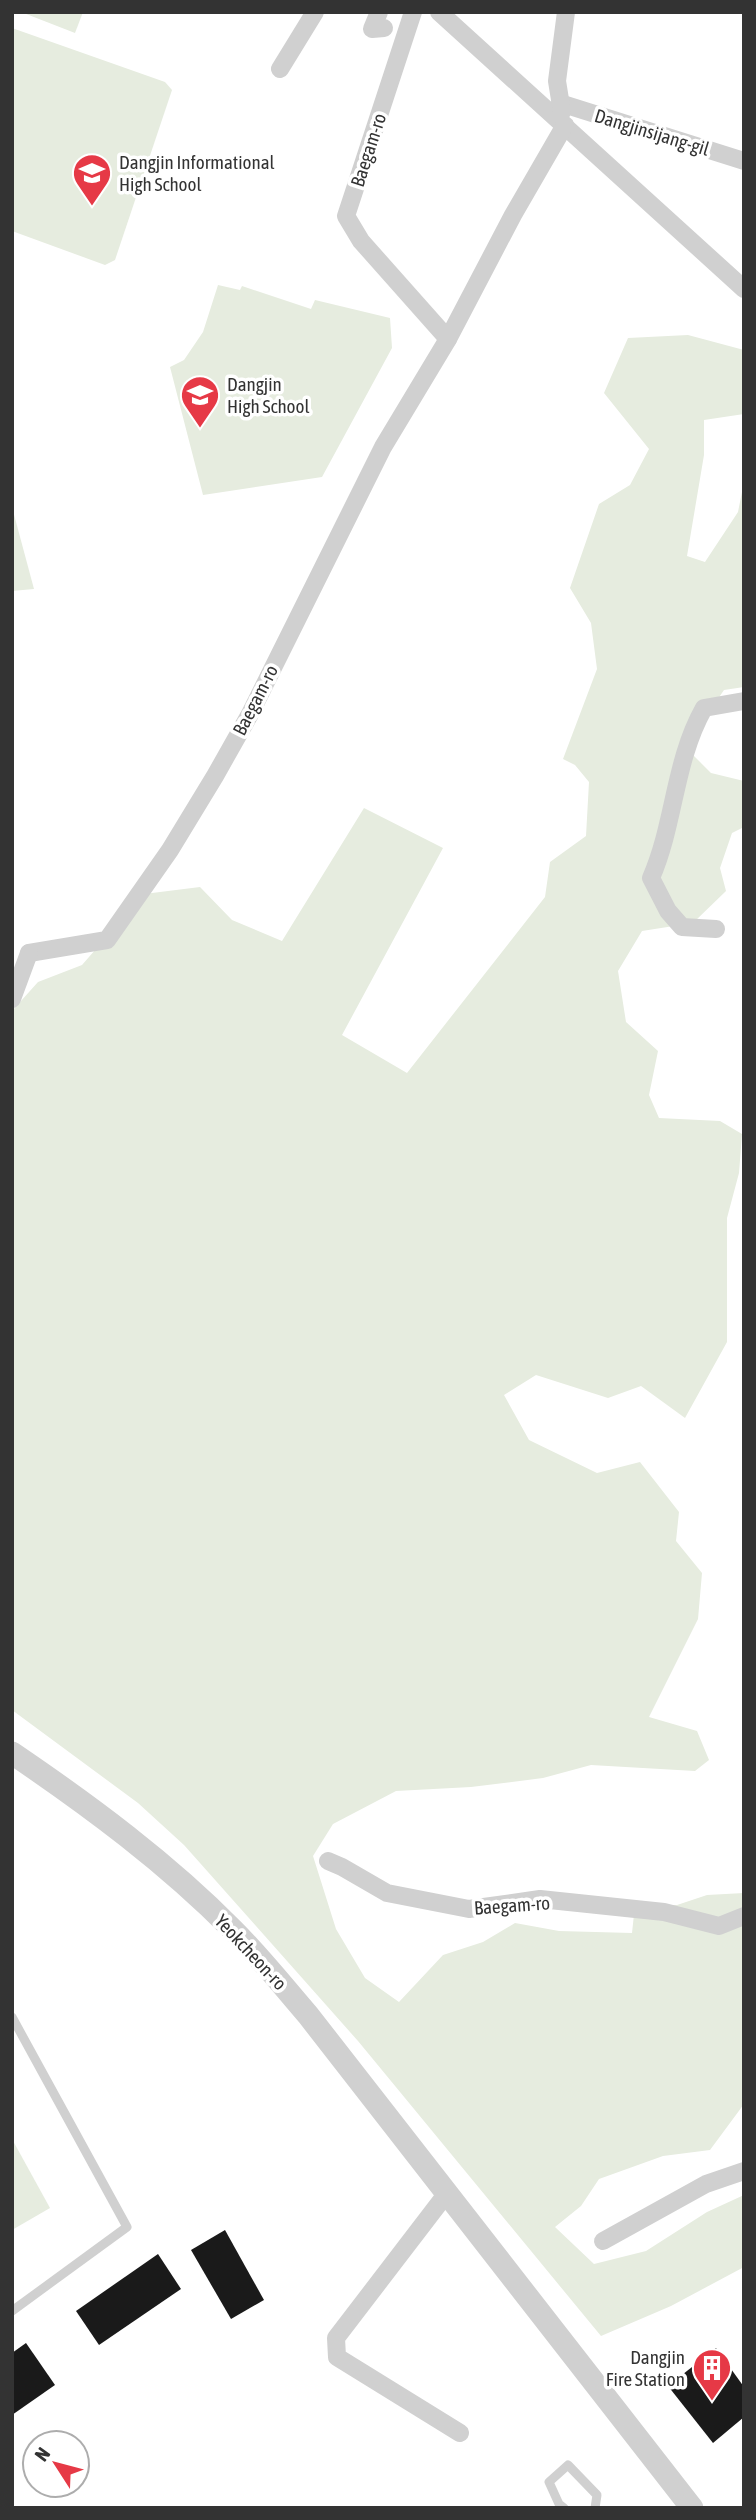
<svg xmlns="http://www.w3.org/2000/svg" width="756" height="2520" font-family="'Asap Condensed',sans-serif">
<rect width="100%" height="100%" fill="#fff"/>
<!-- green -->
<g fill="#e6ecdf">
<path d="M 21,12 L 83,12 L 75,33 Z"/>
<path d="M 12,28 L 165,82 L 172,90 L 115,260 L 105,265 L 12,231 Z"/>
<path d="M 218,285 L 240,290 L 242,286 L 311,309 L 315,300 L 390,318 L 392,348 L 322,477 L 203,495 L 170,367 L 184,360 L 203,332 Z"/>
<path d="M 688,335 L 744,350 L 744,414 L 704,420 L 704,455 L 687,556 L 705,562 L 738,512 L 744,482 L 744,687 L 724,690 L 685,747 L 711,773 L 744,781 L 744,827 L 732,833 L 720,868 L 726,891 L 693,923 L 642,931 L 618,971 L 626,1022 L 658,1051 L 649,1095 L 659,1118 L 720,1121 L 742,1134 L 739,1173 L 727,1218 L 727,1342 L 685,1418 L 641,1386 L 608,1398 L 536,1375 L 504,1395 L 529,1440 L 597,1473 L 640,1462 L 679,1512 L 676,1541 L 702,1573 L 698,1619 L 649,1717 L 697,1731 L 709,1760 L 695,1771 L 591,1765 L 543,1778 L 471,1787 L 396,1791 L 333,1824 L 313,1856 L 336,1929 L 365,1978 L 399,2002 L 443,1955 L 483,1942 L 515,1923 L 559,1931 L 632,1933 L 635,1905 L 677,1905 L 707,1895 L 744,1893 L 744,2104 L 710,2150 L 663,2156 L 599,2179 L 581,2206 L 555,2227 L 594,2264 L 646,2251 L 707,2212 L 744,2195 L 744,2267 L 671,2306 L 601,2336 L 358,2041 L 184,1845 L 138,1803 L 12,1710 L 12,1011 L 38,982 L 82,965 L 144,894 L 200,887 L 232,920 L 282,941 L 364,808 L 443,848 L 342,1035 L 407,1073 L 545,897 L 550,862 L 586,836 L 589,782 L 575,765 L 563,759 L 597,669 L 591,623 L 570,588 L 599,504 L 630,485 L 649,449 L 604,393 L 628,338 Z"/>
<path d="M 12,507 L 34,589 L 12,591 Z"/>
<path d="M 12,2139 L 50,2208 L 12,2230 Z"/>
</g>
<!-- building -->
<g fill="#1a1a1a">
<path d="M 225,2230 L 264,2300 L 231,2319 L 191,2250 Z"/>
<path d="M 158,2254 L 181,2289 L 99,2345 L 76,2311 Z"/>
<path d="M 26,2343 L 55,2385 L 12,2415 L 12,2353 Z"/>
<path d="M 716,2348 L 744,2387 L 744,2417 L 713,2443 L 668,2386 Z"/>
</g>
<g fill="none" stroke-linecap="round" stroke-linejoin="round">
<!-- service -->
<g stroke="#d0d0d0" stroke-width="9">
<path d="M 12,2017 L 127,2227 L 12,2311"/>
<path d="M 564,2508 L 559,2504 L 549,2482 L 568,2465 L 597,2495 L 595,2508"/>
</g>
<!-- minor -->
<g stroke="#d0d0d0" stroke-width="18">
<path d="M 379,12 L 372,29 L 384,28"/>
<path d="M 413,12 L 346,216 L 361,241 L 448,339"/>
<path d="M 439,12 L 744,289"/>
<path d="M 280,69 L 315,12"/>
<path d="M 560,103 L 744,161"/>
<path d="M 562,112 L 557,81 L 566,12"/>
<path d="M 716,929 L 682,927 L 668,911 L 651,878 C 675,823 674,761 704,708 L 744,701"/>
<path d="M 29,953 L 107,940 L 170,850 L 215,776 L 250,714 L 383,447 L 448,339 L 513,215 L 565,125"/>
<path d="M 12,999 L 29,953"/>
<path d="M 328,1861 L 342,1867 L 387,1893 L 469,1909 L 540,1899 L 664,1912 L 719,1926 L 744,1916"/>
<path d="M 447,2193 L 336,2338 L 337,2357 L 460,2433"/>
<path d="M 603,2241 L 706,2184 L 744,2171"/>
</g>
<!-- tertiary -->
<path stroke="#d0d0d0" stroke-width="23" d="M 12,1753 C 90,1806 167,1863 233,1930 C 260,1957 283,1986 308,2015 L 692,2508"/>
</g>
<!-- icons -->
<defs>
<g id="school-pin" transform="scale(2.0125)"><path d="M0 17L-7.5 6A9.5 9.5 0 1 1 7.5 6Z" fill="#e63946" stroke="#fff"/><path d="M0-5L7-2L0 1L-7-2ZM-4 1L0 2.5L4 1V4Q0 6-4 4Z" fill="#fff"/></g>
<g id="building-pin" transform="scale(2.0125)"><path d="M0 17L-7.5 6A9.5 9.5 0 1 1 7.5 6Z" fill="#e63946" stroke="#fff"/><path d="M-4-6H4V6H1V3H-1V6H-4ZM-2.5-4.3h1.7v1.8h-1.7ZM.8-4.3h1.7v1.8H.8ZM-2.5-1h1.7V.8h-1.7ZM.8-1h1.7V.8H.8Z" fill="#fff"/></g>
</defs>
<g fill-rule="evenodd">
<use href="#school-pin" x="92" y="173"/>
<use href="#school-pin" x="200" y="395"/>
<use href="#building-pin" x="712" y="2368"/>
</g>
<g text-anchor="middle" stroke-width="7" stroke-linejoin="round" paint-order="stroke">
<!-- street labels -->
<g font-size="19" fill="#333" stroke="#fff">
<text transform="translate(652 132) rotate(17)" y="7">Dangjinsijang-gil</text>
<text transform="translate(368 150) rotate(-72)" y="7">Baegam-ro</text>
<text transform="translate(255 700) rotate(-63)" y="7">Baegam-ro</text>
<text transform="translate(512 1905) rotate(-4)" y="7">Baegam-ro</text>
<text transform="translate(251 1952) rotate(47)" y="7">Yeokcheon-ro</text>
</g>
<!-- poi labels -->
<g font-size="19" fill="#333" stroke="#fff" text-anchor="start">
<text x="119" y="169">Dangjin Informational<tspan x="119" dy="22">High School</tspan></text>
<text x="227" y="391">Dangjin<tspan x="227" dy="22">High School</tspan></text>
<text x="685" y="2364" text-anchor="end">Dangjin<tspan x="685" dy="22">Fire Station</tspan></text>
</g>
</g>
<!-- border -->
<rect width="756" height="2520" fill="none" stroke="#333333" stroke-width="28"/>
<!-- north arrow -->
<g transform="translate(56 2464) rotate(306)"><circle r="33" fill="#ffffff" stroke="#adadad" stroke-width="2"/>
<path d="M0-5L12 26L0 18L-12 26Z" fill="#e63946"/>
<text y="-10" font-size="19" font-weight="bold" text-anchor="middle" fill="#333333">N</text>
</g>
</svg>
